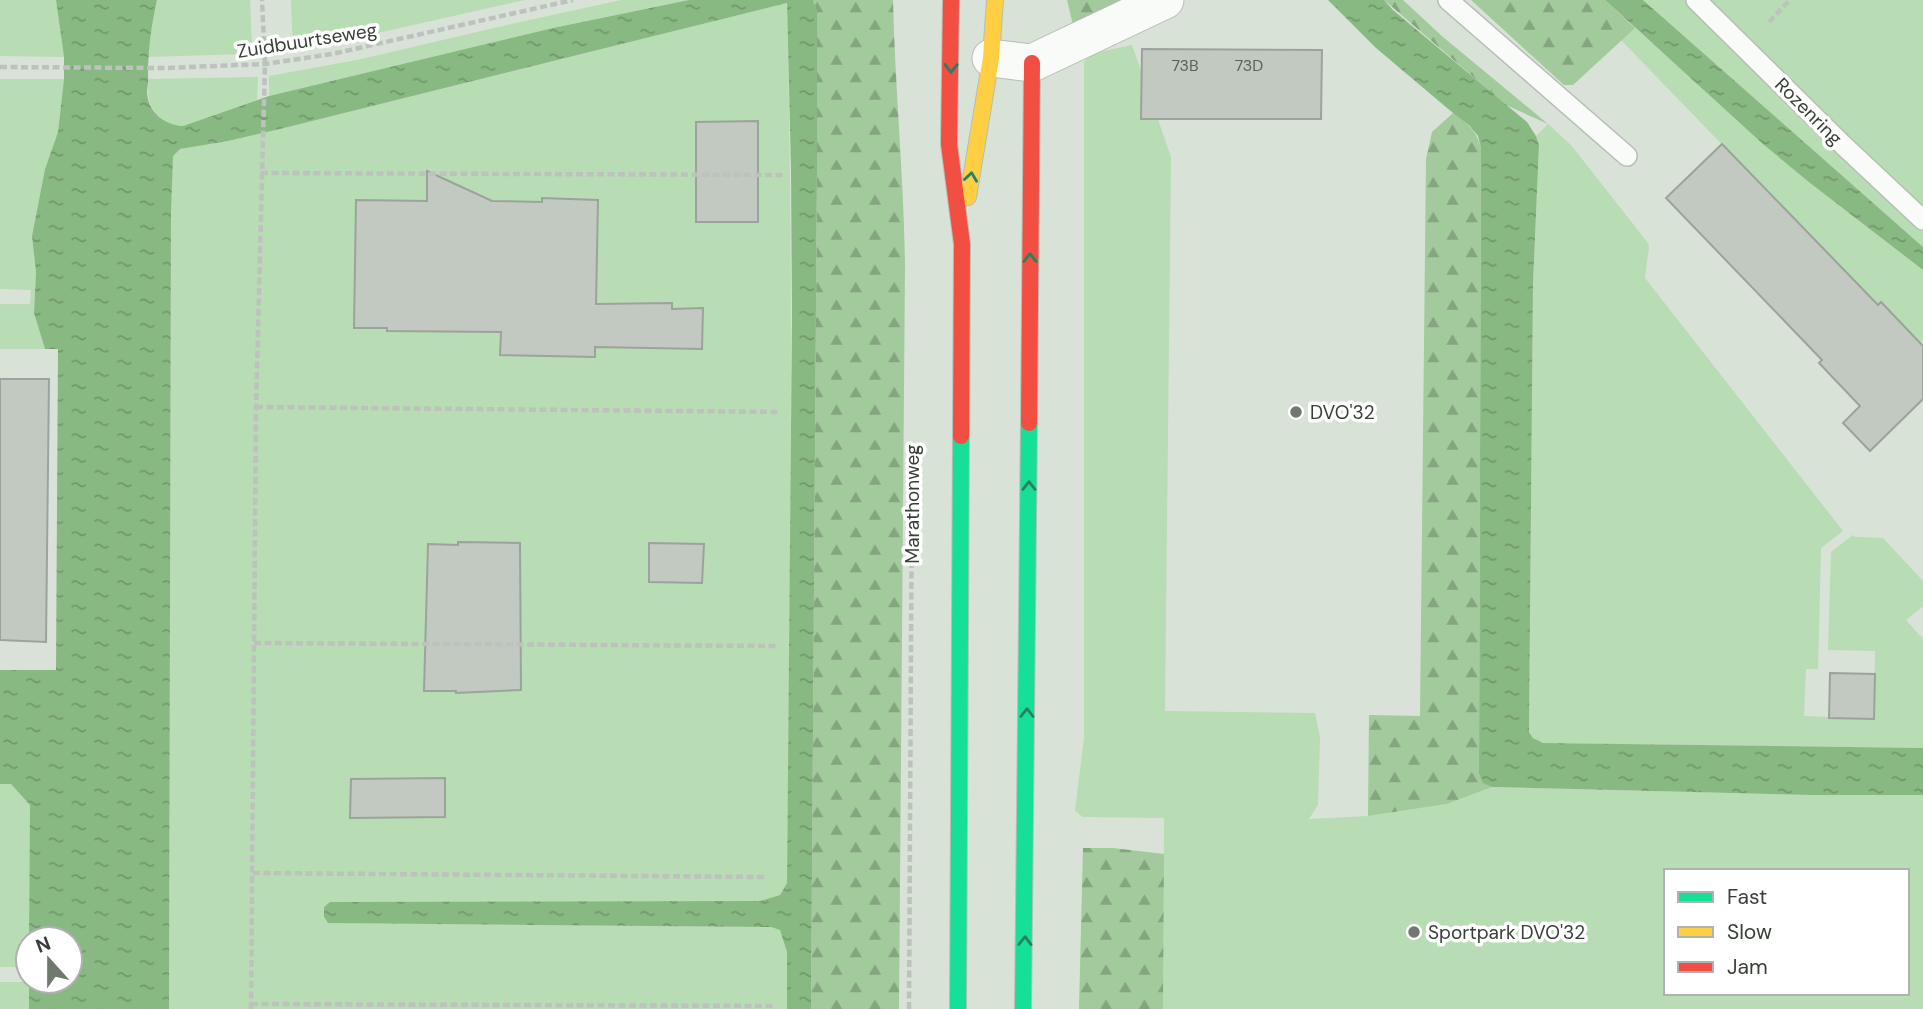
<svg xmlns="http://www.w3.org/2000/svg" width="1923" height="1009" font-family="'DM Sans',sans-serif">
<defs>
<pattern id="forest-firs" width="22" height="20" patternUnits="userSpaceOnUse" patternTransform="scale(1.75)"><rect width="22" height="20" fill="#a2ca9c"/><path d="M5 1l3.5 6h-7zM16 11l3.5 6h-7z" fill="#85a580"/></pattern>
<pattern id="water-ripples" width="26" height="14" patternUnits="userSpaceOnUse" patternTransform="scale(1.75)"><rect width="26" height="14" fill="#89b982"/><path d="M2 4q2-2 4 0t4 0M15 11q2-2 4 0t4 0" fill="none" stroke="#71986b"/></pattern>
</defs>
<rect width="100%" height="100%" fill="#d8e2d7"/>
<!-- green -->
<g fill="#b8dcb3" fill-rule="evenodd">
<path d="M 0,0 L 56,0 L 64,57 L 0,56 Z"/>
<path d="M 157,0 L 250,0 L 252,47 L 248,52 L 244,54 L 147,57 L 151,24 Z"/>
<path d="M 291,0 L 525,0 L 293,52 Z"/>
<path d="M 621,0 L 689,0 L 553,28 L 269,96 L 269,76 L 357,60 L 507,25 Z"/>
<path d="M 1643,0 L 1923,0 L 1923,247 Z"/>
<path d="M 787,3 C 794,296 790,589 787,883 L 780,895 L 760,901 L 331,902 L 324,907 L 324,917 L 329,923 L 771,927 L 780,930 L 787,952 L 787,1009 L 169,1009 L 171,212 L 172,157 L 179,149 L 228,141 L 276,130 Z"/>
<path d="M 1635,28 L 1810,183 L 1923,270 L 1923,340 L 1908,355 L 1883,304 L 1881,302 L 1877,305 L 1621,40 Z"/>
<path d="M 1132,45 L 1171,157 L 1165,711 L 1315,713 L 1320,737 L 1318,805 L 1309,819 L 1368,816 L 1447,804 L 1492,787 L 1811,795 L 1923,795 L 1923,1009 L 1163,1009 L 1164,818 L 1083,817 L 1075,811 L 1084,738 L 1084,62 L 1090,54 ZM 1666,871 L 1907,871 L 1907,993 L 1666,993 Z"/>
<path d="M 258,77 L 257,100 L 183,126 C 157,125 144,104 149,79 Z"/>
<path d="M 0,79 L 64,79 L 58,132 L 45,169 L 32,236 L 36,272 L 34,313 L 45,349 L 0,349 L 0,304 L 30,304 L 31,290 L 0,289 Z"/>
<path d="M 1548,124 L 1571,145 L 1648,243 L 1649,247 L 1645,278 L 1843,531 L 1821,548 L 1818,669 L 1806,669 L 1804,716 L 1874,719 L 1875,651 L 1828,650 L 1831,552 L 1853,535 L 1855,537 L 1883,538 L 1923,581 L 1923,606 L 1906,620 L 1923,639 L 1923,748 L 1543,743 L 1537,741 L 1529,733 L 1533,283 L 1539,145 L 1536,136 Z"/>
<path d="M 0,784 L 11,784 L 30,804 L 29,1009 L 0,1009 L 0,982 L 25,982 L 24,967 L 0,967 Z"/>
</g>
<!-- forest -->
<g fill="url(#forest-firs)">
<path d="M 813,0 L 893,0 C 895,89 904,178 905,267 L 899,1009 L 811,1009 L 817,169 L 817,12 Z"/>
<path d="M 1067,0 L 1121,0 L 1104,16 L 1073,25 Z"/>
<path d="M 1384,0 L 1403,0 L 1443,37 L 1548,124 L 1506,105 Z"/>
<path d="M 1471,0 L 1605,0 L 1635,28 L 1573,85 L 1564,85 Z"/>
<path d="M 1453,113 C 1468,124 1476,129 1481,148 L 1479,774 L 1483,782 L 1492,787 L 1447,804 L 1368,816 L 1369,715 L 1420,716 L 1426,159 L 1432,132 Z"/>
<path d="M 1083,848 L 1113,848 L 1164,854 L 1163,1009 L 1079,1009 Z"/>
</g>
<!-- water -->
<g fill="url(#water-ripples)">
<path d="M 56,0 L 157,0 C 151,27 148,49 148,76 C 149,82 147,87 147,92 C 148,112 164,125 183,126 L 269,96 L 553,28 L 689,0 L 813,0 L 817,11 L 817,169 L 811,1009 L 787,1009 L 787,952 L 780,930 L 771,927 L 328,923 L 324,917 L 324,907 L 330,902 L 760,901 L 780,895 L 787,883 L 792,313 L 791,169 L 787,3 L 276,130 L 228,141 L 180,149 L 173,156 L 171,212 L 169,1009 L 29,1009 L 29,981 L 70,981 L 70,939 L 29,939 L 30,805 L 11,784 L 0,784 L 0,670 L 56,670 L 58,349 L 45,349 L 34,313 L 36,272 L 32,236 L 45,169 L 58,132 L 64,79 L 64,57 Z"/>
<path d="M 1328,0 L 1384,0 L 1393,10 L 1527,122 L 1536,136 L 1539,145 L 1533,283 L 1529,732 L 1533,738 L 1543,743 L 1923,748 L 1923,795 L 1811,795 L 1492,787 L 1483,783 L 1479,774 L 1481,148 L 1478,136 L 1470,126 L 1453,113 L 1376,48 Z"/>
<path d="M 1605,0 L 1643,0 L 1923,247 L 1923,270 L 1810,183 L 1763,144 Z"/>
</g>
<!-- building -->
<g fill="#c1c9c0" stroke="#9ca39c" stroke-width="2">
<path d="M 1142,49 L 1322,50 L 1321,119 L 1141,119 Z"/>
<path d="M 758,121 L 758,222 L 696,222 L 696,122 Z"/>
<path d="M 1722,144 L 1878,305 L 1881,302 L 1923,346 L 1923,399 L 1870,451 L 1843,423 L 1860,406 L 1819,363 L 1822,360 L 1666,198 Z"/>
<path d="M 427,171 L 492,201 L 542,202 L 542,198 L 598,200 L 596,304 L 672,303 L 672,309 L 703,308 L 702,349 L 595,347 L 595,357 L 500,355 L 501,332 L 387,331 L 387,328 L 354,328 L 356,200 L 427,201 Z"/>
<path d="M 0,379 L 49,379 L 46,642 L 0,640 Z"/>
<path d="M 458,542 L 520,543 L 521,690 L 456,693 L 456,691 L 424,691 L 428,544 L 458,545 Z"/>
<path d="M 649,543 L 704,544 L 702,583 L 649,582 Z"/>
<path d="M 1830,673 L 1875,674 L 1874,719 L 1829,718 Z"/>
<path d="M 445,778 L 445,817 L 350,818 L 351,779 Z"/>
</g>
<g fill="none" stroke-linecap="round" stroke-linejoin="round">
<!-- lane casing -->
<g stroke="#b6beb5" stroke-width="22">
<g id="lane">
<path d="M 1448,0 L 1627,156"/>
<path d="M 1696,0 L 1843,145 L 1923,220"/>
</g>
</g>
<!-- street casing -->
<g stroke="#b6beb5" stroke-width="39">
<path id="street" d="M 991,58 L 1032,63 L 1165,0"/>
</g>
<!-- fast casing -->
<g stroke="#b6beb5" stroke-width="18">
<g id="fast">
<path d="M 958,1009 L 961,436"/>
<path d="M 1023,1009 L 1029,423"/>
</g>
</g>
<!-- slow casing -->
<g stroke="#b6beb5" stroke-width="18">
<path id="slow" d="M 968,197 L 991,58 L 995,0"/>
</g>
<!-- jam casing -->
<g stroke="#b6beb5" stroke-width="18">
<g id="jam">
<path d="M 951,0 L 949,144 L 962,244 L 961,436"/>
<path d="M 1029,423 L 1032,63"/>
</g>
</g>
<!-- path -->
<g stroke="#bdc2bd" stroke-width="4.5" stroke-dasharray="7 3.5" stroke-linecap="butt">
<path d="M 1769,22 L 1790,0"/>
<path d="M 0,67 L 165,68 L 265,64 L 332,54 L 573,0"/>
<path d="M 261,173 L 784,175"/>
<path d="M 256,407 L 781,412"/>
<path d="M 254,643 L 779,646"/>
<path d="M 253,873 L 767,877"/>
<path d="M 251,1004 L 774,1006"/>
<path d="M 251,1009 L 256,407 L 265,64 L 262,0"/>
<path d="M 909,1009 L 912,473"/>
</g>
<!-- lane -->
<use href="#lane" stroke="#f9fbf9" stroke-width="19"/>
<!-- street -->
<use href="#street" stroke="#f9fbf9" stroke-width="37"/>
<!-- fast -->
<use href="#fast" stroke="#16e098" stroke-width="16"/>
<!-- slow -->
<use href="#slow" stroke="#ffcf43" stroke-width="16"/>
<!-- jam -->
<use href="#jam" stroke="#f24e42" stroke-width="16"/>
</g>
<!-- one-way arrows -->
<defs><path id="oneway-chevron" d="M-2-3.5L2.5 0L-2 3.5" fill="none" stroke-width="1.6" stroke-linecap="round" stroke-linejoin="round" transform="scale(1.75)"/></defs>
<g stroke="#2a7f5e">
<use href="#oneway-chevron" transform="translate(951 68) rotate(91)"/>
<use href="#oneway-chevron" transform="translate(971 177) rotate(-82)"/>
<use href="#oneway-chevron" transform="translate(1030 258) rotate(-90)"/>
<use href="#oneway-chevron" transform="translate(1029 486) rotate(-90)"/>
<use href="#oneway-chevron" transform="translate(1027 713) rotate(-90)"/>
<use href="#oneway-chevron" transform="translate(1025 941) rotate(-89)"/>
</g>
<!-- markers -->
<g fill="#70786f" stroke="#fff" stroke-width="2.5">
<circle cx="1296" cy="412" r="7"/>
<circle cx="1414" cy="932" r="7"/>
</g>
<g text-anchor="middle" stroke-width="7" stroke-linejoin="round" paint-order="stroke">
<!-- number labels -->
<g font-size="16" fill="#5a6259">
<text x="1185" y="71">73B</text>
<text x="1249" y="71">73D</text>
</g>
<!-- street labels -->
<g font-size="19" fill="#383f37" stroke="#fff">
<text transform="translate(307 40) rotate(-9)" y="7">Zuidbuurtseweg</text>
<text transform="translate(1809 111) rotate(45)" y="7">Rozenring</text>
<text transform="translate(912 504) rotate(-90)" y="7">Marathonweg</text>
</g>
<!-- poi labels -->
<g font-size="19" fill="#383f37" stroke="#fff" text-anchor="start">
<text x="1310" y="419">DVO'32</text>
<text x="1428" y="939">Sportpark DVO'32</text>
</g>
</g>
<!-- legend -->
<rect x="1664" y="869" width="245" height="126" fill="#ffffff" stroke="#afb2af" stroke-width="2"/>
<rect x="1678" y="892" width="35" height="10" fill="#16e098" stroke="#afb2af" stroke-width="2"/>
<text x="1727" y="904" font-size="21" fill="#383f37">Fast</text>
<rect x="1678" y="927" width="35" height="10" fill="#ffcf43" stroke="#afb2af" stroke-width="2"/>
<text x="1727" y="939" font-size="21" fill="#383f37">Slow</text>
<rect x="1678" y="962" width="35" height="10" fill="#f24e42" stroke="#afb2af" stroke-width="2"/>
<text x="1727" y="974" font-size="21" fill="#383f37">Jam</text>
<!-- north arrow -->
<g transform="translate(49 960) rotate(339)"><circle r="33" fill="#ffffff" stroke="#afb2af" stroke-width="2"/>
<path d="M0-5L12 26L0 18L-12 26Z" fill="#70786f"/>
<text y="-10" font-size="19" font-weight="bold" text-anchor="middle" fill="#383f37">N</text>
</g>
</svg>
